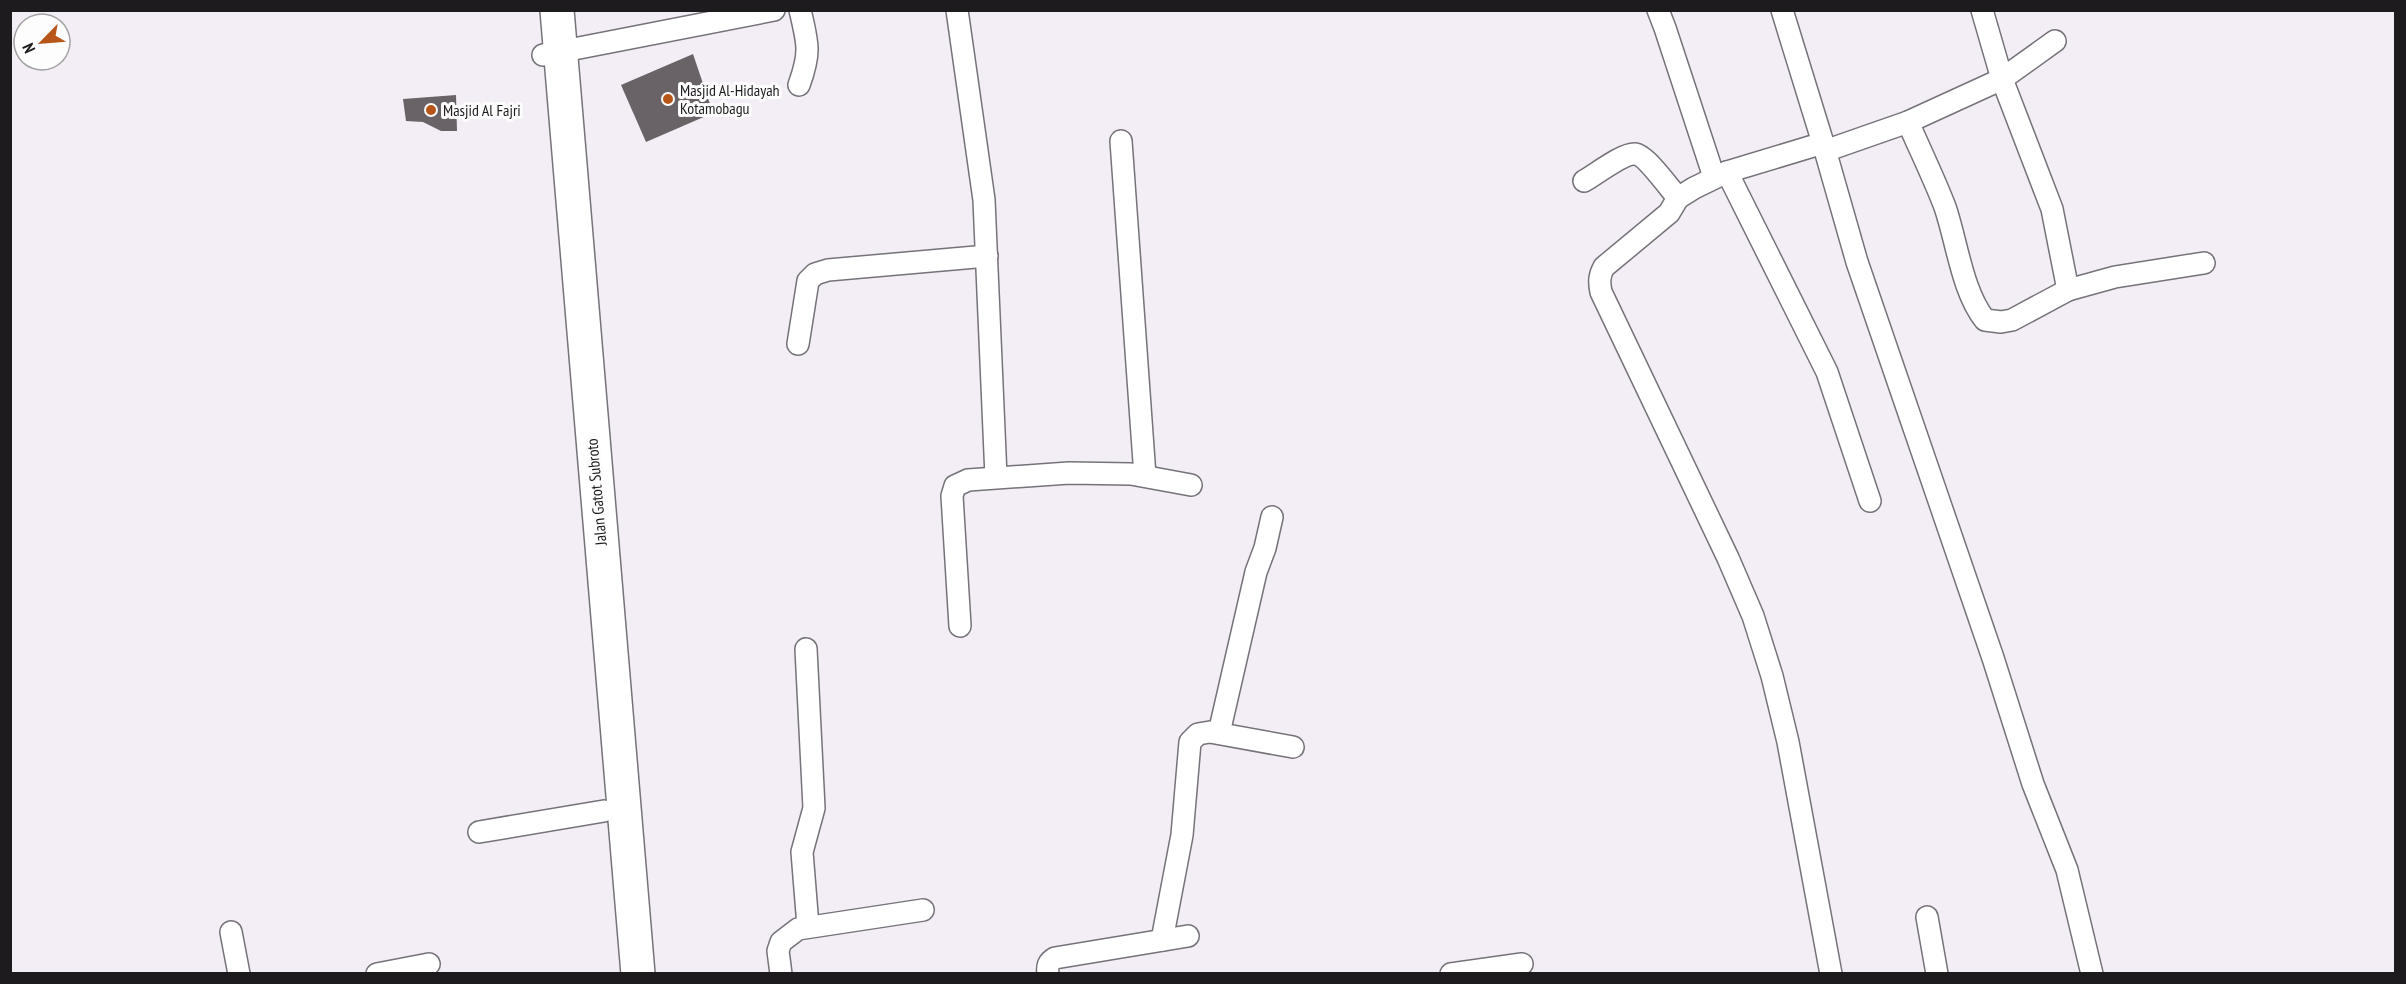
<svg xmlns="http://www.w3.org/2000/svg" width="2406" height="984" font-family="'PT Sans Narrow',sans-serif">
<rect width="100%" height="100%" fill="#f3eef6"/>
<!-- building -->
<g fill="#696368">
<path d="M 693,54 L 713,113 L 646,142 L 621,85 Z"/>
<path d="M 456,95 L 457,131 L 441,131 L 423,122 L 406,121 L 403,99 Z"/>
</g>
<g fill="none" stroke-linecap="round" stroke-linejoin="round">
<!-- street casing -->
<g stroke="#767279" stroke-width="24">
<g id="street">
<path d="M 957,10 L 984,200 L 996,477"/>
<path d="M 1658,10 L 1665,28 L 1714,177"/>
<path d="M 1782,10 L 1823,143 L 1727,172 L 1694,188 L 1678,198 L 1669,213 L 1604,267 C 1599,276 1599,282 1601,292 L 1728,558 L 1753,616 L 1772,676 L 1788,742 L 1831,974"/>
<path d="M 1982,10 L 2002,79 L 2052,209 L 2068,290"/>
<path d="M 543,55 L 774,10"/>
<path d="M 799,85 C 811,52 808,44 800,10"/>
<path d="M 1908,122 C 1920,150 1934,178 1945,207 C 1957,242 1962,291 1985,320 L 2001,322 L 2012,320 L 2068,290 L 2115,277 L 2204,263"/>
<path d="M 1121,141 L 1145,476"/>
<path d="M 1823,143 L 1857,262 L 1993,658 L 2033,784 L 2067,870 L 2092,974"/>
<path d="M 1825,151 L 1908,122 L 2002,79 L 2055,41"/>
<path d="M 1727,172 L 1827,372 L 1870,501"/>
<path d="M 1584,181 C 1595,175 1623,153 1635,154 C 1646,155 1670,189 1678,198"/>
<path d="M 798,344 L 808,281 L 815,274 L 828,270 L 987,256"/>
<path d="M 960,626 L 952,496 L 955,486 L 968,480 L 1069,473 L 1131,474 L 1191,485"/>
<path d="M 806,649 L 814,808 L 802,852 L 808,926"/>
<path d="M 1219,733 L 1256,572 L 1265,548 L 1272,517"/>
<path d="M 479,832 L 604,811"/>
<path d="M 1927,917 L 1937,974"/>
<path d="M 231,932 L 239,974"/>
<path d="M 1162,940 L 1182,835 L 1190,742 L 1198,734 L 1210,732 L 1293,747"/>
<path d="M 377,974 L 429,964"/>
<path d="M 781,974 L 778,951 L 781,942 L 798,929 L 923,910"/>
<path d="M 1048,974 C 1047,966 1048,962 1055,958 L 1188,936"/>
<path d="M 1451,974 L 1522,964"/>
</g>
</g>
<!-- highway casing -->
<g stroke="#767279" stroke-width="36">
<path id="highway" d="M 557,10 L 638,974"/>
</g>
<!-- street -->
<use href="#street" stroke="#fff" stroke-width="21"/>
<!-- highway -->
<use href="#highway" stroke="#fff" stroke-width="33"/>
</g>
<!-- markers -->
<g fill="#b85619" stroke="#fefdfe" stroke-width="2">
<circle cx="668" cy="99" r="6"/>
<circle cx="431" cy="110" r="6"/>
</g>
<g text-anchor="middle" stroke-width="6" stroke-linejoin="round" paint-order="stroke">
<!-- poi labels -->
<g font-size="16" fill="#1d1b1e" stroke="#fefdfe" text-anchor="start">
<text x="680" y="96">Masjid Al-Hidayah<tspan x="680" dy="18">Kotamobagu</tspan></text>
<text x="443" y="116">Masjid Al Fajri</text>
</g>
<!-- street labels -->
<g font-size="16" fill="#1d1b1e" stroke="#fefdfe">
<text transform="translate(596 492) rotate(-95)" y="6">Jalan Gatot Subroto</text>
</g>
</g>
<!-- border -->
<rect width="2406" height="984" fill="none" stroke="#1d1b1e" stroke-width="24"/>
<!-- north arrow -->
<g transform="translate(42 42) rotate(245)"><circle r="28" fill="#fefdfe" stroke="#a4a3a4" stroke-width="1.5"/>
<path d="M0-4.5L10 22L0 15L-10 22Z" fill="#b85619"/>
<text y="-9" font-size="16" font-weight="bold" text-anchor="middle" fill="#1d1b1e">N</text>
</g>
</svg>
